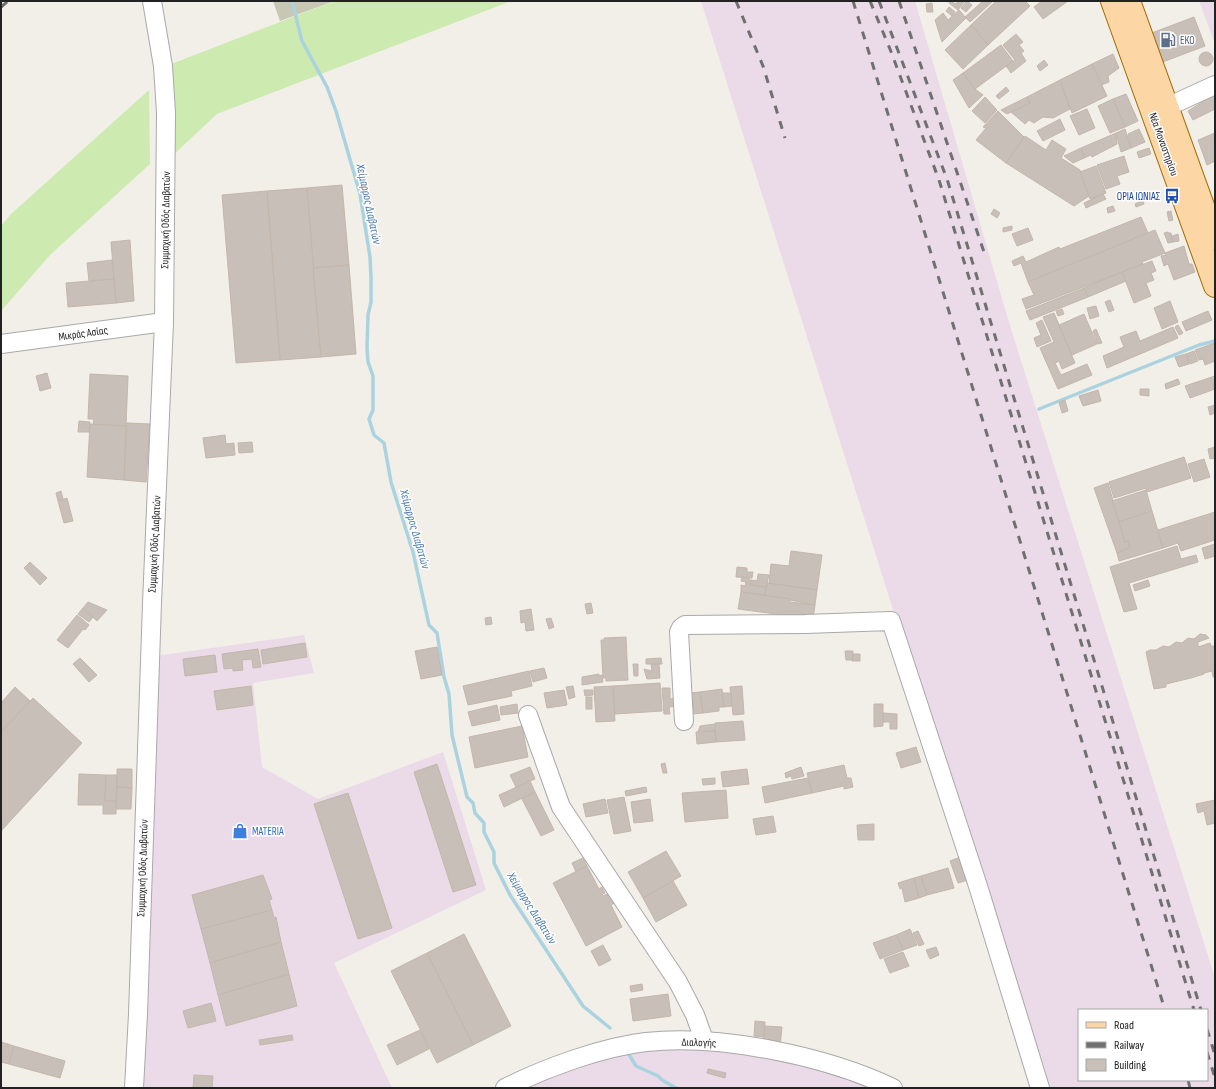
<svg xmlns="http://www.w3.org/2000/svg" width="1216" height="1089" font-family="'Sofia Sans Condensed',sans-serif">
<rect width="100%" height="100%" fill="#f2efe9"/>
<!-- industrial -->
<g fill="#ebdbe8" fill-rule="evenodd">
<path d="M 701,1 L 915,1 L 1008,319 L 1215,978 L 1215,1088 L 1050,1088 L 985,901 ZM 1079,1010 L 1207,1010 L 1207,1080 L 1079,1080 Z"/>
<path d="M 1199,1 L 1215,1 L 1215,44 Z"/>
<path d="M 304,635 L 314,673 L 253,683 L 262,767 L 318,799 L 443,752 L 486,890 L 334,963 L 392,1088 L 141,1088 L 151,924 L 155,656 Z"/>
<path d="M 670,1048 L 709,1048 L 797,1062 L 878,1088 L 526,1088 L 577,1067 L 608,1058 L 645,1051 Z"/>
</g>
<!-- construction -->
<path fill="#c7c7b4" d="M 273,1 L 334,1 L 280,21 Z"/>
<!-- grass -->
<g fill="#cdebb0">
<path d="M 334,1 L 511,1 L 217,114 L 171,157 L 166,66 Z"/>
<path d="M 149,90 L 150,164 L 51,254 L 1,311 L 1,226 L 11,214 Z"/>
</g>
<g fill="none" stroke-linecap="round" stroke-linejoin="round">
<!-- stream -->
<g stroke="#aad3df" stroke-width="3.5">
<path d="M 292,1 L 302,41 L 327,87 L 336,111 L 360,194 L 370,257 L 371,278 L 371,302 L 368,315 L 367,348 L 368,362 L 373,376 L 373,410 L 369,419 L 374,435 L 384,443 L 391,482 L 413,552 L 429,625 L 437,633 L 444,677 L 449,694 L 452,735 L 467,797 L 473,803 L 475,813 L 484,823 L 484,832 L 494,852 L 494,863 L 510,895 L 583,1006 L 610,1028"/>
<path d="M 1039,409 L 1199,345 L 1215,341"/>
<path d="M 628,1053 L 636,1066 L 658,1076 L 662,1080 L 676,1088"/>
</g>
</g>
<!-- building -->
<g fill="#c7bfb8" stroke="#c4b6ab">
<path d="M 950,1 L 956,4 L 958,1 L 965,1 L 958,10 L 949,3 Z"/>
<path d="M 967,1 L 972,5 L 966,12 L 961,8 Z"/>
<path d="M 983,1 L 993,1 L 970,22 L 965,17 Z"/>
<path d="M 996,1 L 1025,1 L 1030,6 L 988,45 L 971,25 Z"/>
<path d="M 1042,1 L 1068,1 L 1043,19 L 1034,7 Z"/>
<path d="M 932,3 L 933,12 L 927,12 L 926,4 Z"/>
<path d="M 949,7 L 955,12 L 952,16 L 946,11 Z"/>
<path d="M 959,10 L 966,18 L 942,42 L 935,20 L 943,13 L 948,20 Z"/>
<path d="M 1194,17 L 1205,46 L 1160,63 L 1149,34 Z"/>
<path d="M 971,25 L 988,45 L 963,69 L 945,50 Z"/>
<path d="M 1016,34 L 1023,42 L 1019,45 L 1024,51 L 1021,53 L 1026,61 L 1011,73 L 1006,66 L 1015,60 L 1003,45 Z"/>
<path d="M 1001,45 L 1013,61 L 975,89 L 963,73 Z"/>
<circle cx="1206" cy="59" r="7"/>
<path d="M 1113,54 L 1119,68 L 1108,76 L 1109,82 L 1101,85 L 1092,64 Z"/>
<path d="M 1044,60 L 1048,65 L 1040,71 L 1037,66 Z"/>
<path d="M 1092,64 L 1107,96 L 1072,113 L 1060,80 Z"/>
<path d="M 963,73 L 975,89 L 983,95 L 969,108 L 953,80 Z"/>
<path d="M 1060,80 L 1070,109 L 1053,118 L 1043,117 L 1034,123 L 1029,120 L 1025,124 L 1011,112 L 1030,103 L 1027,97 Z"/>
<path d="M 1006,87 L 1009,91 L 999,99 L 996,96 Z"/>
<path d="M 1126,94 L 1138,121 L 1125,127 L 1113,99 Z"/>
<path d="M 1215,94 L 1215,109 L 1193,120 L 1188,111 Z"/>
<path d="M 985,97 L 997,110 L 985,123 L 972,111 Z"/>
<path d="M 1027,97 L 1030,103 L 1007,114 L 1001,110 Z"/>
<path d="M 1113,99 L 1125,127 L 1110,133 L 1098,106 Z"/>
<path d="M 1087,109 L 1095,128 L 1079,135 L 1070,116 Z"/>
<path d="M 998,111 L 1024,137 L 1006,163 L 976,140 L 986,128 L 983,127 Z"/>
<path d="M 1060,119 L 1065,130 L 1043,141 L 1037,131 Z"/>
<path d="M 1125,129 L 1131,148 L 1121,152 L 1116,133 Z"/>
<path d="M 1139,129 L 1145,142 L 1131,148 L 1128,134 Z"/>
<path d="M 1116,133 L 1117,144 L 1092,157 L 1091,155 L 1084,158 L 1081,148 Z"/>
<path d="M 1215,133 L 1215,161 L 1207,165 L 1198,140 Z"/>
<path d="M 1025,136 L 1046,150 L 1052,140 L 1066,149 L 1061,158 L 1080,170 L 1089,196 L 1074,206 L 1006,163 Z"/>
<path d="M 1081,148 L 1084,158 L 1073,163 L 1064,156 Z"/>
<path d="M 1149,148 L 1151,154 L 1139,158 L 1137,152 Z"/>
<path d="M 1124,156 L 1129,172 L 1117,176 L 1120,184 L 1106,189 L 1097,165 Z"/>
<path d="M 1096,166 L 1106,193 L 1090,199 L 1080,172 Z"/>
<path d="M 342,185 L 349,265 L 313,268 L 307,188 Z"/>
<path d="M 307,188 L 321,357 L 280,360 L 267,191 Z"/>
<path d="M 267,191 L 280,360 L 236,363 L 222,195 Z"/>
<path d="M 1103,194 L 1106,199 L 1086,208 L 1084,203 Z"/>
<path d="M 1143,200 L 1144,204 L 1136,207 L 1135,204 Z"/>
<path d="M 1113,206 L 1115,211 L 1108,213 L 1107,208 Z"/>
<path d="M 994,209 L 1000,213 L 997,218 L 991,214 Z"/>
<path d="M 1171,211 L 1173,220 L 1169,221 L 1167,212 Z"/>
<path d="M 1141,217 L 1148,233 L 1028,282 L 1021,263 L 1014,266 L 1012,261 L 1023,256 L 1026,262 L 1059,247 L 1060,249 Z"/>
<path d="M 1012,226 L 1012,230 L 1003,232 L 1003,228 Z"/>
<path d="M 1028,228 L 1033,240 L 1017,246 L 1012,234 Z"/>
<path d="M 1155,230 L 1165,253 L 1142,262 L 1143,264 L 1026,309 L 1022,299 L 1034,295 L 1028,282 Z"/>
<path d="M 1168,232 L 1168,233 L 1171,233 L 1173,242 L 1168,243 L 1164,233 Z"/>
<path d="M 1178,234 L 1179,241 L 1173,242 L 1172,236 Z"/>
<path d="M 130,240 L 134,301 L 116,303 L 111,242 Z"/>
<path d="M 1184,246 L 1189,264 L 1192,264 L 1195,272 L 1174,280 L 1168,264 L 1164,266 L 1161,256 L 1166,255 L 1165,253 Z"/>
<path d="M 112,260 L 114,279 L 89,281 L 87,263 Z"/>
<path d="M 1152,261 L 1156,271 L 1151,273 L 1154,280 L 1146,283 L 1151,296 L 1134,303 L 1122,272 Z"/>
<path d="M 349,265 L 356,354 L 321,357 L 313,268 Z"/>
<path d="M 1122,272 L 1126,281 L 1088,297 L 1084,288 Z"/>
<path d="M 114,279 L 116,303 L 68,307 L 66,283 Z"/>
<path d="M 1084,288 L 1088,297 L 1030,320 L 1026,311 Z"/>
<path d="M 1110,300 L 1114,310 L 1109,312 L 1105,302 Z"/>
<path d="M 1170,301 L 1178,322 L 1162,329 L 1154,308 Z"/>
<path d="M 1096,306 L 1099,316 L 1090,319 L 1087,308 Z"/>
<path d="M 1062,309 L 1064,314 L 1058,316 L 1056,311 Z"/>
<path d="M 1208,311 L 1212,320 L 1186,331 L 1182,322 Z"/>
<path d="M 1054,313 L 1075,363 L 1062,369 L 1059,361 L 1055,363 L 1061,375 L 1087,364 L 1092,375 L 1058,389 L 1040,348 L 1054,342 L 1043,317 Z"/>
<path d="M 1084,314 L 1097,344 L 1072,355 L 1059,325 Z"/>
<path d="M 1042,320 L 1051,341 L 1037,347 L 1034,338 L 1041,335 L 1036,323 Z"/>
<path d="M 1178,325 L 1183,333 L 1179,335 L 1175,327 Z"/>
<path d="M 1173,327 L 1178,338 L 1107,368 L 1103,356 L 1124,347 L 1120,337 L 1136,331 L 1140,341 Z"/>
<path d="M 1096,329 L 1102,343 L 1098,344 L 1093,331 Z"/>
<path d="M 1215,343 L 1215,361 L 1205,365 L 1203,359 L 1199,360 L 1195,350 Z"/>
<path d="M 1194,351 L 1198,361 L 1190,364 L 1186,354 Z"/>
<path d="M 1186,354 L 1189,364 L 1179,367 L 1175,357 Z"/>
<path d="M 47,373 L 51,388 L 40,391 L 36,376 Z"/>
<path d="M 90,374 L 128,376 L 126,426 L 93,425 L 94,419 L 88,419 Z"/>
<path d="M 1215,376 L 1215,389 L 1190,398 L 1185,386 Z"/>
<path d="M 1178,379 L 1180,384 L 1166,389 L 1165,384 Z"/>
<path d="M 1140,389 L 1149,389 L 1149,396 L 1140,395 Z"/>
<path d="M 1098,390 L 1101,401 L 1083,406 L 1079,396 Z"/>
<path d="M 1065,400 L 1068,411 L 1062,413 L 1059,402 Z"/>
<path d="M 1215,405 L 1215,413 L 1210,415 L 1208,407 Z"/>
<path d="M 79,421 L 90,422 L 89,432 L 78,432 Z"/>
<path d="M 127,423 L 150,424 L 146,482 L 124,480 Z"/>
<path d="M 90,424 L 126,426 L 124,480 L 87,477 Z"/>
<path d="M 225,435 L 226,444 L 234,443 L 235,455 L 206,458 L 203,438 Z"/>
<path d="M 252,442 L 253,452 L 239,453 L 238,443 Z"/>
<path d="M 1215,447 L 1215,458 L 1210,459 L 1208,449 Z"/>
<path d="M 1184,457 L 1191,478 L 1147,492 L 1146,488 L 1114,498 L 1109,482 Z"/>
<path d="M 1204,459 L 1210,477 L 1194,482 L 1188,464 Z"/>
<path d="M 1108,483 L 1125,542 L 1128,541 L 1130,548 L 1117,553 L 1094,488 Z"/>
<path d="M 1146,490 L 1152,511 L 1119,522 L 1112,501 Z"/>
<path d="M 61,491 L 63,499 L 58,501 L 56,493 Z"/>
<path d="M 67,498 L 73,521 L 64,523 L 58,501 Z"/>
<path d="M 1152,511 L 1163,548 L 1119,561 L 1117,553 L 1130,548 L 1128,541 L 1125,542 L 1119,522 Z"/>
<path d="M 1215,512 L 1215,540 L 1181,551 L 1178,543 L 1163,548 L 1158,530 Z"/>
<path d="M 1215,544 L 1215,556 L 1205,559 L 1202,548 Z"/>
<path d="M 1177,546 L 1181,559 L 1196,555 L 1198,562 L 1129,583 L 1137,609 L 1124,612 L 1110,567 Z"/>
<path d="M 791,551 L 822,555 L 817,590 L 769,583 L 771,564 L 789,566 Z"/>
<path d="M 30,562 L 47,578 L 40,585 L 24,568 Z"/>
<path d="M 737,567 L 747,568 L 747,572 L 753,572 L 752,578 L 736,577 Z"/>
<path d="M 758,574 L 769,575 L 766,587 L 750,585 L 751,580 L 757,581 Z"/>
<path d="M 742,577 L 749,578 L 749,580 L 751,580 L 750,585 L 766,587 L 765,595 L 741,592 L 741,585 L 745,586 L 746,582 L 741,581 Z"/>
<path d="M 1148,580 L 1150,586 L 1135,591 L 1133,585 Z"/>
<path d="M 767,583 L 817,590 L 815,605 L 765,595 Z"/>
<path d="M 741,592 L 790,599 L 790,602 L 815,605 L 813,619 L 738,609 Z"/>
<path d="M 88,602 L 107,610 L 97,621 L 83,608 Z"/>
<path d="M 591,603 L 593,613 L 587,614 L 585,604 Z"/>
<path d="M 83,608 L 93,617 L 89,622 L 78,614 Z"/>
<path d="M 531,609 L 534,630 L 526,631 L 525,622 L 521,623 L 520,611 Z"/>
<path d="M 77,615 L 89,625 L 85,630 L 83,629 L 68,648 L 57,640 Z"/>
<path d="M 491,617 L 492,624 L 486,625 L 485,618 Z"/>
<path d="M 551,618 L 554,627 L 549,629 L 546,619 Z"/>
<path d="M 1200,634 L 1206,635 L 1209,638 L 1198,642 L 1198,647 L 1210,643 L 1211,646 L 1215,646 L 1215,677 L 1213,677 L 1212,671 L 1204,673 L 1204,674 L 1191,678 L 1166,684 L 1166,687 L 1154,689 L 1146,652 L 1150,650 L 1156,650 L 1163,646 L 1169,647 L 1176,642 L 1182,643 L 1188,638 L 1194,639 Z"/>
<path d="M 626,637 L 628,680 L 606,681 L 606,678 L 603,678 L 601,640 L 604,640 L 604,638 Z"/>
<path d="M 305,643 L 307,657 L 263,664 L 261,650 Z"/>
<path d="M 437,647 L 442,675 L 421,679 L 415,651 Z"/>
<path d="M 258,649 L 261,667 L 253,668 L 252,659 L 242,660 L 243,670 L 233,671 L 233,668 L 224,669 L 222,654 Z"/>
<path d="M 845,651 L 853,651 L 853,660 L 846,660 Z"/>
<path d="M 853,654 L 860,654 L 860,661 L 852,661 Z"/>
<path d="M 215,655 L 217,672 L 185,676 L 183,659 Z"/>
<path d="M 80,658 L 97,675 L 89,682 L 73,664 Z"/>
<path d="M 661,658 L 662,664 L 646,664 L 646,659 Z"/>
<path d="M 633,664 L 638,664 L 638,676 L 634,676 Z"/>
<path d="M 651,664 L 659,664 L 660,678 L 647,679 L 644,669 L 652,671 Z"/>
<path d="M 544,668 L 547,678 L 533,682 L 530,671 Z"/>
<path d="M 529,671 L 532,686 L 511,691 L 512,696 L 468,705 L 463,686 Z"/>
<path d="M 599,674 L 599,676 L 602,675 L 603,682 L 582,685 L 582,677 Z"/>
<path d="M 660,683 L 662,711 L 615,714 L 613,686 Z"/>
<path d="M 251,686 L 253,705 L 217,710 L 214,691 Z"/>
<path d="M 573,686 L 575,697 L 569,699 L 566,687 Z"/>
<path d="M 613,686 L 615,721 L 596,722 L 594,687 Z"/>
<path d="M 742,686 L 744,714 L 733,715 L 730,687 Z"/>
<path d="M 15,687 L 30,701 L 1,732 L 1,703 Z"/>
<path d="M 662,688 L 670,688 L 670,699 L 679,698 L 679,706 L 669,707 L 670,714 L 664,714 Z"/>
<path d="M 722,689 L 724,707 L 719,707 L 719,711 L 703,713 L 700,692 Z"/>
<path d="M 564,690 L 567,705 L 547,708 L 544,693 Z"/>
<path d="M 584,690 L 593,690 L 593,695 L 585,696 Z"/>
<path d="M 700,692 L 703,713 L 692,714 L 689,693 Z"/>
<path d="M 722,693 L 731,693 L 732,706 L 724,707 Z"/>
<rect x="586" y="697" width="6" height="12"/>
<path d="M 33,698 L 82,743 L 1,831 L 1,732 Z"/>
<path d="M 517,704 L 518,713 L 501,715 L 500,707 Z"/>
<path d="M 874,704 L 883,704 L 883,726 L 874,727 Z"/>
<path d="M 497,705 L 500,720 L 472,726 L 468,712 Z"/>
<path d="M 883,713 L 897,714 L 897,729 L 890,729 L 890,722 L 883,722 Z"/>
<path d="M 743,721 L 745,740 L 716,742 L 715,723 Z"/>
<path d="M 715,724 L 715,731 L 698,732 L 700,726 Z"/>
<path d="M 522,726 L 528,757 L 475,768 L 469,737 Z"/>
<path d="M 715,731 L 716,742 L 697,744 L 696,732 Z"/>
<path d="M 916,747 L 921,762 L 901,768 L 896,753 Z"/>
<path d="M 665,763 L 667,773 L 663,773 L 661,764 Z"/>
<path d="M 437,764 L 476,885 L 453,892 L 414,772 Z"/>
<path d="M 844,765 L 847,778 L 851,778 L 853,787 L 844,789 L 844,786 L 812,793 L 807,773 Z"/>
<path d="M 530,767 L 535,779 L 516,787 L 510,775 Z"/>
<path d="M 801,767 L 804,776 L 792,779 L 791,776 L 786,778 L 785,773 Z"/>
<path d="M 117,769 L 132,769 L 132,788 L 117,787 Z"/>
<path d="M 747,769 L 749,784 L 723,787 L 721,772 Z"/>
<path d="M 79,774 L 106,775 L 105,801 L 116,801 L 116,814 L 103,814 L 103,805 L 78,805 Z"/>
<path d="M 106,775 L 117,775 L 116,801 L 105,801 Z"/>
<path d="M 715,778 L 715,784 L 703,785 L 702,779 Z"/>
<path d="M 808,778 L 812,793 L 765,803 L 762,787 Z"/>
<path d="M 530,781 L 535,792 L 504,807 L 499,795 Z"/>
<path d="M 117,787 L 132,788 L 131,809 L 116,809 Z"/>
<path d="M 646,787 L 647,792 L 626,796 L 625,791 Z"/>
<path d="M 726,790 L 728,818 L 685,822 L 682,793 Z"/>
<path d="M 535,792 L 554,830 L 541,836 L 522,799 Z"/>
<path d="M 348,793 L 392,928 L 358,939 L 314,804 Z"/>
<path d="M 624,797 L 631,831 L 614,834 L 607,800 Z"/>
<path d="M 605,799 L 608,813 L 586,817 L 583,804 Z"/>
<path d="M 650,799 L 653,821 L 634,823 L 631,802 Z"/>
<path d="M 1215,800 L 1215,823 L 1207,825 L 1204,811 L 1198,813 L 1196,804 Z"/>
<path d="M 773,816 L 776,832 L 756,835 L 753,819 Z"/>
<path d="M 874,824 L 874,840 L 858,840 L 857,825 Z"/>
<path d="M 666,851 L 681,876 L 643,898 L 628,872 Z"/>
<path d="M 963,856 L 971,879 L 958,883 L 950,861 Z"/>
<path d="M 583,858 L 587,866 L 576,872 L 572,863 Z"/>
<path d="M 587,866 L 599,889 L 602,887 L 605,893 L 602,894 L 603,896 L 611,892 L 616,902 L 611,905 L 622,927 L 586,946 L 553,883 Z"/>
<path d="M 948,868 L 954,888 L 927,895 L 921,876 Z"/>
<path d="M 263,875 L 272,899 L 269,900 L 272,910 L 201,929 L 192,895 Z"/>
<path d="M 921,876 L 927,895 L 919,898 L 914,878 Z"/>
<path d="M 914,878 L 919,898 L 905,902 L 902,888 L 900,889 L 898,883 Z"/>
<path d="M 673,881 L 687,905 L 656,922 L 643,898 Z"/>
<path d="M 272,910 L 274,918 L 276,917 L 281,942 L 210,963 L 201,929 Z"/>
<path d="M 910,929 L 917,945 L 903,950 L 896,935 Z"/>
<path d="M 918,931 L 924,944 L 919,946 L 913,933 Z"/>
<path d="M 464,934 L 511,1026 L 473,1045 L 427,953 Z"/>
<path d="M 896,935 L 903,950 L 880,959 L 873,943 Z"/>
<path d="M 281,942 L 289,974 L 218,995 L 210,963 Z"/>
<path d="M 603,945 L 611,960 L 599,966 L 591,951 Z"/>
<path d="M 936,947 L 939,955 L 930,959 L 926,950 Z"/>
<path d="M 903,952 L 909,966 L 890,973 L 884,959 Z"/>
<path d="M 427,953 L 473,1045 L 437,1063 L 391,971 Z"/>
<path d="M 289,974 L 297,1006 L 226,1026 L 218,995 Z"/>
<path d="M 642,984 L 643,990 L 631,992 L 630,986 Z"/>
<path d="M 668,994 L 671,1016 L 633,1021 L 630,999 Z"/>
<path d="M 211,1003 L 216,1021 L 188,1028 L 183,1011 Z"/>
<path d="M 755,1021 L 765,1022 L 764,1037 L 754,1036 Z"/>
<path d="M 765,1026 L 782,1027 L 780,1047 L 763,1045 Z"/>
<path d="M 420,1030 L 429,1049 L 397,1065 L 387,1045 Z"/>
<path d="M 292,1035 L 293,1040 L 260,1045 L 259,1040 Z"/>
<path d="M 1,1042 L 14,1046 L 9,1064 L 1,1062 Z"/>
<path d="M 14,1046 L 65,1061 L 60,1078 L 9,1064 Z"/>
<path d="M 708,1069 L 726,1073 L 725,1078 L 707,1073 Z"/>
<path d="M 194,1075 L 213,1076 L 212,1088 L 193,1088 Z"/>
</g>
<g fill="none" stroke-linecap="round" stroke-linejoin="round">
<!-- minor casing -->
<g stroke="#a9a9a9" stroke-width="20">
<g id="minor">
<path d="M 1167,107 L 1215,85"/>
<path d="M 1,344 L 164,322"/>
<path d="M 528,715 L 561,807 L 678,982 L 695,1015 L 704,1040"/>
<path d="M 684,721 L 679,632 L 681,628 L 685,625 L 805,624 L 891,621 L 978,886 L 1040,1088"/>
<path d="M 134,1088 L 138,1014 L 152,603 L 164,322 L 166,113 L 163,66 L 152,1"/>
<path d="M 505,1088 C 545,1068 602,1047 646,1042 C 720,1034 826,1056 893,1088"/>
</g>
</g>
<!-- major casing -->
<g stroke="#a06b00" stroke-width="24">
<g id="major">
<path d="M 1112,1 L 1215,286"/>
<path d="M 1129,1 L 1215,239"/>
</g>
</g>
<!-- minor -->
<use href="#minor" stroke="#fff" stroke-width="18"/>
<!-- major -->
<use href="#major" stroke="#fcd6a4" stroke-width="22"/>
<!-- rail -->
<g stroke="#707070" stroke-width="3" stroke-dasharray="8 8" stroke-linecap="butt">
<path d="M 736,1 L 763,66 L 785,138"/>
<path d="M 853,1 L 1165,1010"/>
<path d="M 870,1 L 890,49 L 939,180 L 1194,1010"/>
<path d="M 879,1 L 947,179 L 1201,1010"/>
<path d="M 899,1 L 985,255"/>
<path d="M 1,7 L 8,1"/>
<path d="M 1207,1029 L 1215,1055"/>
<path d="M 1207,1052 L 1215,1078"/>
<path d="M 1188,1080 L 1190,1088"/>
</g>
</g>
<!-- icons -->
<defs>
<g id="fuel-bare" transform="scale(1.2)"><path d="M-5.5-6h7V0h2V4h1.3V-2.5L3-4.5l.8-.8L6-3V5H2.5V1h-1V6h-7ZM-4.2-4.7v3.2H.2V-4.7Z" fill="#5c6f8a" stroke="#fff" stroke-width="2.5" paint-order="stroke"/></g>
<g id="bus-bare" transform="scale(1.2)"><path d="M-5-6H5V4H4V6H2V4H-2V6H-4V4H-5ZM-3.5-4V0h7V-4ZM-3.5 1.2v1.5H-2V1.2ZM2 1.2v1.5H3.5V1.2Z" fill="#1a4fb4" stroke="#fff" stroke-width="2.5" paint-order="stroke"/></g>
<g id="shop-bare" transform="scale(1.2)"><path d="M-5-2.5h2.3a2.7 3.5 0 0 1 5.4 0H5L5.5 6h-11ZM-1.5-2.5h3a1.5 2.3 0 0 0-3 0Z" fill="#3f7fe0" stroke="#fff" stroke-width="2.5" paint-order="stroke"/></g>
</defs>
<g fill-rule="evenodd">
<use href="#fuel-bare" x="1168" y="40"/>
<use href="#bus-bare" x="1172" y="196"/>
<use href="#shop-bare" x="240" y="831"/>
</g>
<g text-anchor="middle" stroke-width="3" stroke-linejoin="round" paint-order="stroke">
<!-- service labels -->
<g font-size="11" fill="#4e5e75" stroke="#fff" text-anchor="start">
<text x="1180" y="44">EKO</text>
</g>
<!-- street labels -->
<g font-size="11" fill="#222" stroke="#fff">
<text transform="translate(1164 144) rotate(70)" y="4">Νέα Μοναστηρίου</text>
<text transform="translate(165 220) rotate(-89)" y="4">Συμμαχική Οδός Διαβατών</text>
<text transform="translate(83 333) rotate(-8)" y="4">Μικράς Ασίας</text>
<text transform="translate(154 544) rotate(-87)" y="4">Συμμαχική Οδός Διαβατών</text>
<text transform="translate(142 868) rotate(-88)" y="4">Συμμαχική Οδός Διαβατών</text>
<text transform="translate(699 1042) rotate(2)" y="4">Διαλογής</text>
</g>
<!-- transit labels -->
<g font-size="11" fill="#164399" stroke="#fff" text-anchor="end">
<text x="1160" y="200">ΟΡΙΑ ΙΩΝΙΑΣ</text>
</g>
<!-- shop labels -->
<g font-size="11" fill="#366cbe" stroke="#fff" text-anchor="start">
<text x="252" y="835">MATERIA</text>
</g>
<!-- water labels -->
<g font-size="12" font-style="italic" fill="#4a7aab" stroke="#fff">
<text transform="translate(369 204) rotate(78)" y="4">Χείμαρρος Διαβατών</text>
<text transform="translate(415 529) rotate(74)" y="4">Χείμαρρος Διαβατών</text>
<text transform="translate(532 908) rotate(58)" y="4">Χείμαρρος Διαβατών</text>
</g>
</g>
<!-- border -->
<rect width="1216" height="1089" fill="none" stroke="#222222" stroke-width="4"/>
<!-- legend -->
<rect x="1078" y="1009" width="130" height="72" fill="#ffffff" stroke="#a7a7a7"/>
<rect x="1086" y="1022" width="20" height="6" fill="#fcd6a4" stroke="#a7a7a7"/>
<text x="1114" y="1029" font-size="12" fill="#222222">Road</text>
<rect x="1086" y="1042" width="20" height="6" fill="#707070" stroke="#a7a7a7"/>
<text x="1114" y="1049" font-size="12" fill="#222222">Railway</text>
<rect x="1086" y="1059" width="20" height="12" fill="#c7bfb8" stroke="#a7a7a7"/>
<text x="1114" y="1069" font-size="12" fill="#222222">Building</text>
</svg>
